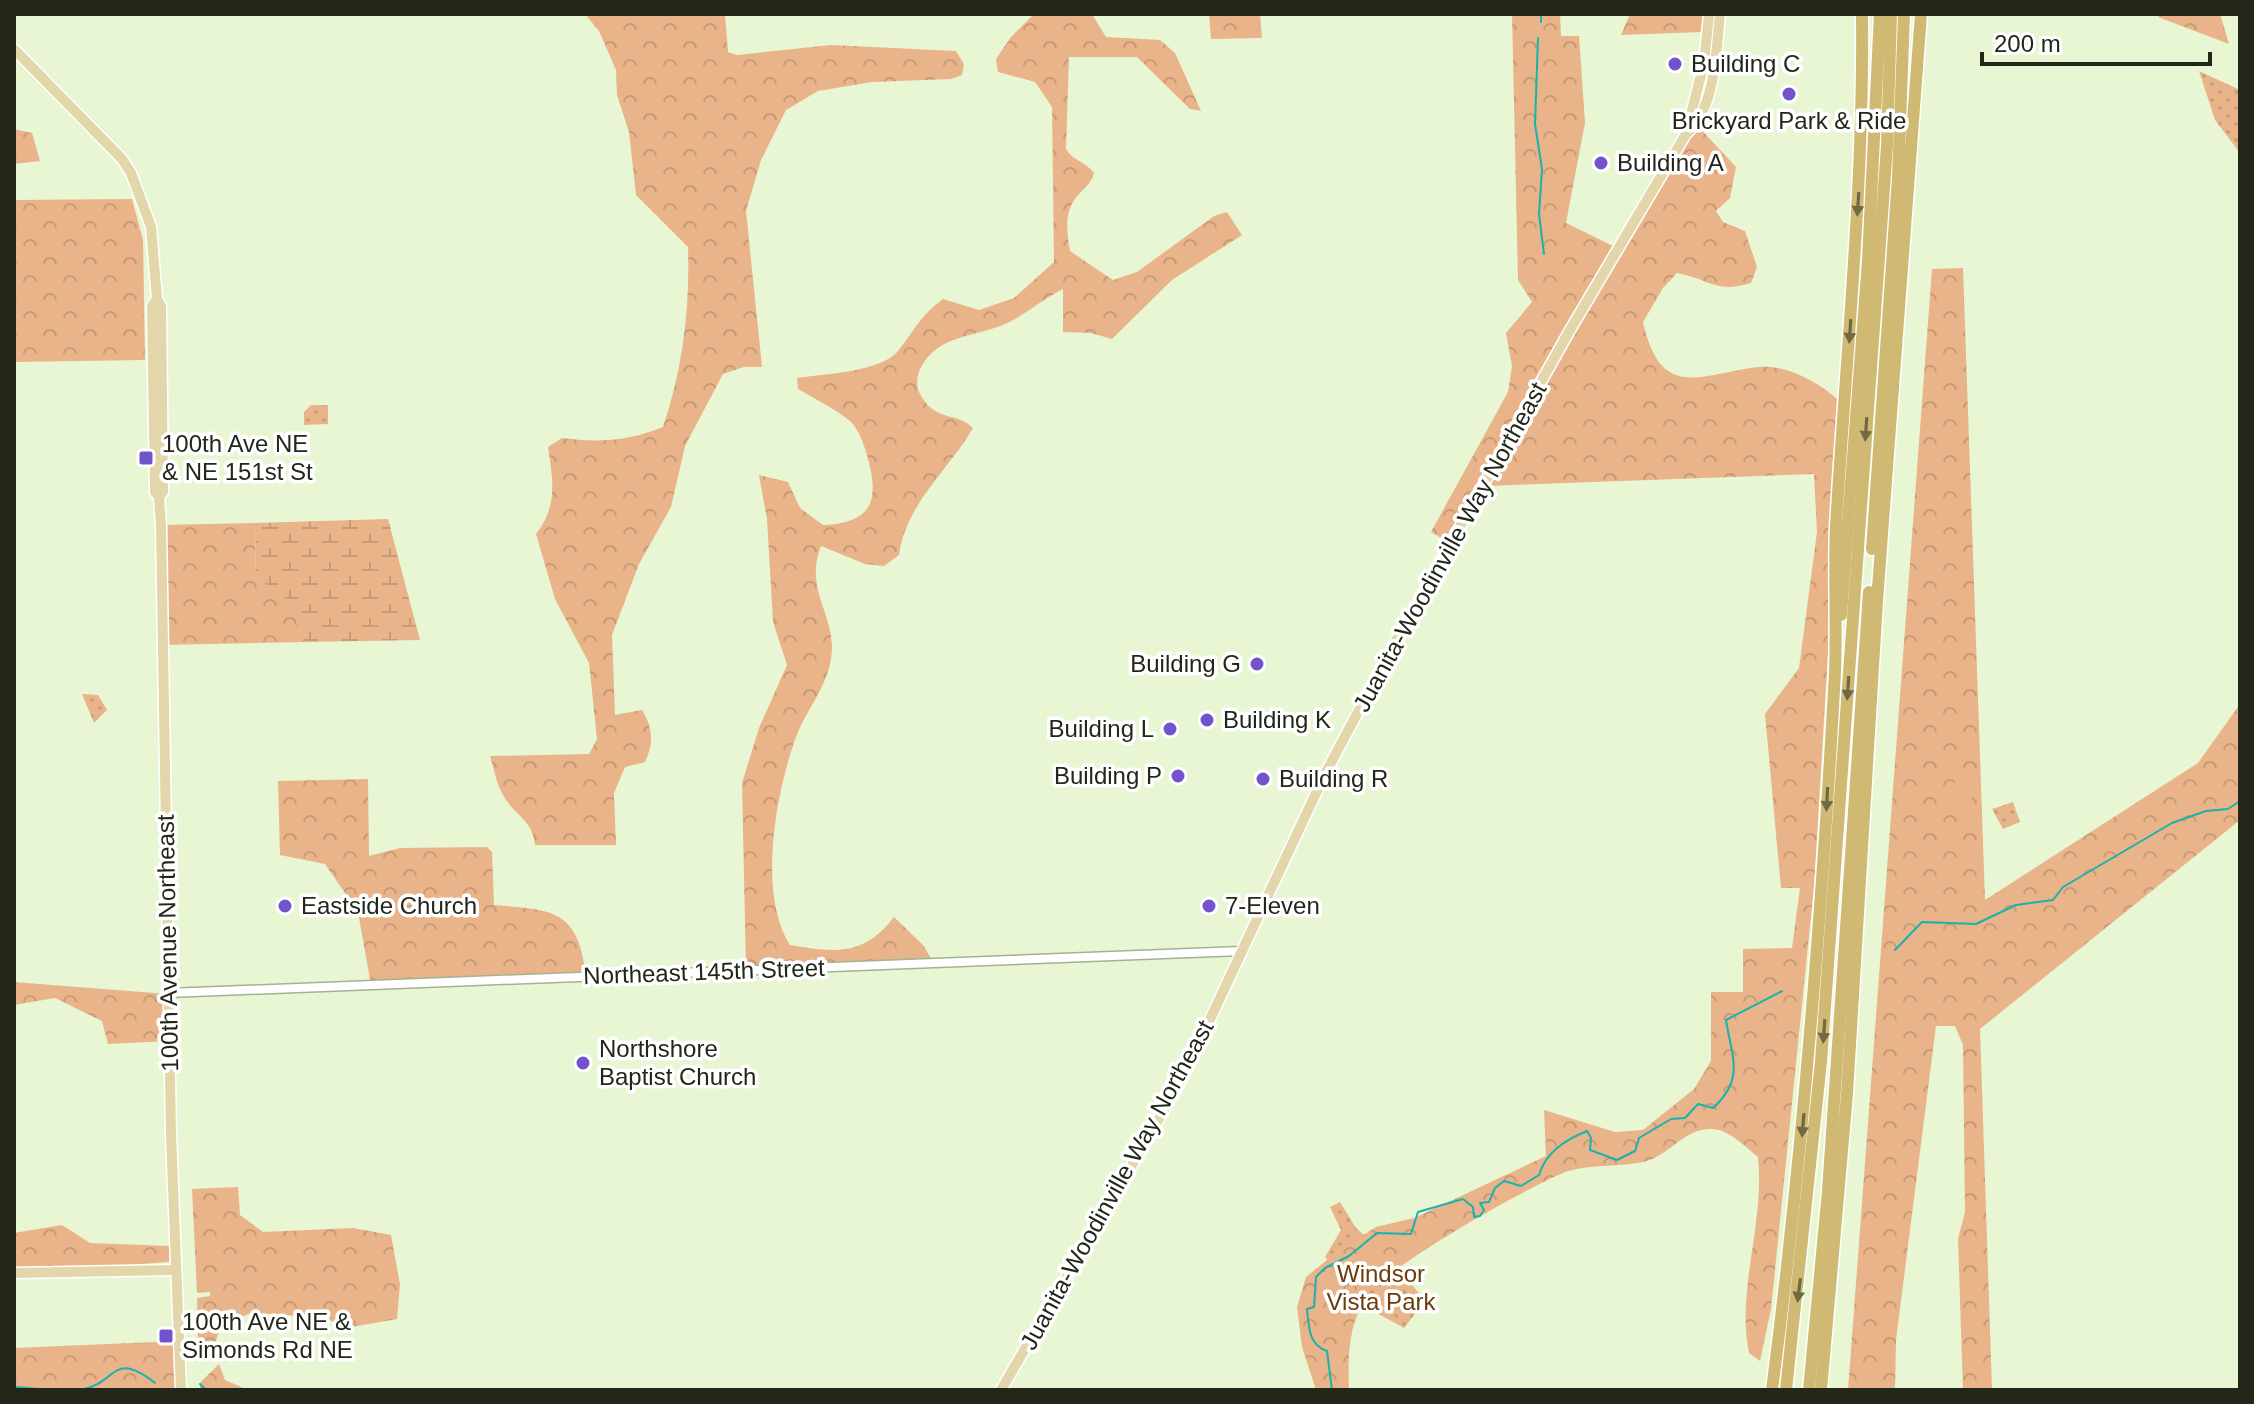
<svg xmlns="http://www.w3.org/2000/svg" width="2254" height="1404" font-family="Helvetica,sans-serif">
<defs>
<pattern id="grass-dots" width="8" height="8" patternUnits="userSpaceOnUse" patternTransform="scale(2)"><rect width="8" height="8" fill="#e9b489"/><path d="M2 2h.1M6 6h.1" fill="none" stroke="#c89b76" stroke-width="1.8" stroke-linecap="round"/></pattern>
<pattern id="forest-crowns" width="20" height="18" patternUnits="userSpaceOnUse" patternTransform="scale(2)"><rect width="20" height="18" fill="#e9b489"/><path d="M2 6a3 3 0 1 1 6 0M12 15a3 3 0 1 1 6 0" fill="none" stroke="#c89b76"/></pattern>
<pattern id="wetland-marsh" width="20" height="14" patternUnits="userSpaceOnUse" patternTransform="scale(2)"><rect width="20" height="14" fill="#e9b489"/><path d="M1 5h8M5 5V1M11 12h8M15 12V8" fill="none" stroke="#c89b76"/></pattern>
</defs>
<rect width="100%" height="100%" fill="#e8f6d3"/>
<!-- grass -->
<g fill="url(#grass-dots)">
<path d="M 2199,71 L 2240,90 L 2240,153 L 2215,120 Z"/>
<path d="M 311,405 L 328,405 L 328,424 L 304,425 L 304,412 Z"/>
<path d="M 82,694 L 98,695 L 107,710 L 94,723 Z"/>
<path d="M 2013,802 L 2020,822 L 2003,829 L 1992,809 Z"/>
<path d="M 1340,1202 L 1356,1228 L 1393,1261 L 1425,1301 L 1404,1328 L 1366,1307 L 1325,1257 L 1341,1230 L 1330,1207 Z"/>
</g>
<!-- forest -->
<g fill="url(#forest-crowns)">
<path d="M 585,14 L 725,14 L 728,52 L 737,55 L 831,45 L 956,51 L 964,64 L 962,75 L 951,79 L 872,82 L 818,91 L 786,110 L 761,160 L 746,211 L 762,367 L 744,367 L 723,374 L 685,446 L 671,507 L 639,564 L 612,635 L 615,715 L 642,710 C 653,728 654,743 645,762 L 625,767 L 614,793 L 616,845 L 535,845 C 533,819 512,814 502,793 C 496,783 494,768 490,756 L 589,754 L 597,739 L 589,663 L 555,599 L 536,534 C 558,506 553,481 548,447 L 562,438 C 598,443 629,441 663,427 C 683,368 690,308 688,247 L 636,195 L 629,132 L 617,95 L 616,70 L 599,31 Z"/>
<path d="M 1034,14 L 1092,14 L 1106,37 L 1160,40 L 1175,53 L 1201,111 L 1190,109 L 1137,57 L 1069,57 L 1066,149 C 1073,161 1085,161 1094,173 C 1091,185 1082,189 1075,199 C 1064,214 1067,234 1070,251 L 1113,280 L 1137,272 L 1214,216 L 1227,212 L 1242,235 L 1172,280 L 1112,339 L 1091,333 L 1063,332 L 1063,289 C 1043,299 1025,315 1005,324 C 973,338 938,334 920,369 C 917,376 916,385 919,392 C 934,423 956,411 973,428 C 949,470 906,503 899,555 L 884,566 L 865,564 L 821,546 C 803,591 838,617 831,659 C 826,689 806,710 796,737 C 776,792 757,894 790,945 C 836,953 864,956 894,917 L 923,945 L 934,963 L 746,969 L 742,783 L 759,728 L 787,665 L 773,622 L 767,519 L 759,475 L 788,482 L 800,508 L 823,525 C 873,523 880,500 867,455 C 864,445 859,430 851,422 C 836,409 815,399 798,389 L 797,378 C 823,374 881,372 898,351 C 915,330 920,316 943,299 L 979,310 L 1014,298 L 1054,262 L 1052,107 L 1035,82 L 998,72 L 996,59 L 1011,37 Z"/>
<path d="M 1209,14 L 1260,14 L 1262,38 L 1211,39 Z"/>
<path d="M 1512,14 L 1560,14 L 1561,36 L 1579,36 L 1585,123 L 1566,223 L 1615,247 L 1694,122 L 1736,167 L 1730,198 L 1716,211 L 1723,222 L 1745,231 L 1757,267 L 1751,283 C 1715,294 1710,279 1677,273 L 1663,288 L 1643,322 C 1661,402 1700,374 1758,367 C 1785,364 1818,382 1837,399 L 1830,619 L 1814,887 L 1771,1309 L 1760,1361 L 1749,1353 C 1736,1291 1765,1223 1758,1157 C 1746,1147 1728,1129 1712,1129 C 1685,1128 1670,1154 1647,1161 C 1621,1168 1588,1163 1563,1173 C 1528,1187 1384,1268 1367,1296 C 1348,1324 1348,1358 1349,1390 L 1316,1390 L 1302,1347 L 1297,1307 L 1306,1277 L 1338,1251 L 1376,1227 L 1414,1218 L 1546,1156 L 1544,1110 L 1615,1132 L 1643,1130 L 1694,1089 L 1711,1061 L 1711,992 L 1743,992 L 1743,949 L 1792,948 L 1800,888 L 1781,888 L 1765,714 L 1799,668 L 1817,532 L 1814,474 L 1486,486 L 1448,542 L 1431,532 L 1508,392 L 1512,366 L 1506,333 L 1532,302 L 1518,280 Z"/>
<path d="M 1630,14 L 1704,14 L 1702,32 L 1621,35 Z"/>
<path d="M 2161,14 L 2220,14 L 2229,44 L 2158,17 Z"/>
<path d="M 14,129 L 32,133 L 40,161 L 14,164 Z"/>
<path d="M 132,199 L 143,240 L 145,360 L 14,362 L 14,200 Z"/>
<path d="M 1963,268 L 1985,900 L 2198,763 L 2240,704 L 2240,820 L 1980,1029 L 1992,1390 L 1963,1390 L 1958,1239 L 1965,1212 L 1963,1045 L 1955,1026 L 1936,1026 L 1896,1340 L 1895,1390 L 1848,1390 L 1932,269 Z"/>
<path d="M 255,523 L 256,577 L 302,610 L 307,642 L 163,645 L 161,525 Z"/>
<path d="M 368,779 L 369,856 L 400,848 L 487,847 L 492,852 L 494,905 C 554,910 578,909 586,976 L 371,985 L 358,912 L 325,864 L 280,855 L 278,781 Z"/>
<path d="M 14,982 L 167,994 L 169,1041 L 108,1044 L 102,1021 L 55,998 L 14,1005 Z"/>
<path d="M 238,1187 L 240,1215 L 263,1232 L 353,1228 L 391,1235 L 400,1284 L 397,1319 L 351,1327 L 318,1317 L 250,1313 L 220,1328 L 216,1341 L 198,1342 L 197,1298 L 210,1296 L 210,1292 L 197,1293 L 192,1189 Z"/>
<path d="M 62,1225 L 90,1243 L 170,1246 L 169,1262 L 14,1273 L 14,1233 Z"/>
<path d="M 178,1341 L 181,1390 L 14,1390 L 14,1348 Z"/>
<path d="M 219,1364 L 225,1380 L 248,1390 L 200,1390 L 200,1383 Z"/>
</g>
<!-- wetland -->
<path fill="url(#wetland-marsh)" d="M 388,519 L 420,640 L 307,642 C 299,630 291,626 301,610 L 256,577 L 255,523 Z"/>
<!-- pitch -->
<path fill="#e9b489" d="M 1956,769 L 1973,770 L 1971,805 L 1954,804 Z"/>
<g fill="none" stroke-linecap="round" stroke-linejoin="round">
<!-- stream -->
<g stroke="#19b2ae" stroke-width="2">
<path d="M 1541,14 L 1541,22"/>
<path d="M 1538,38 L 1535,124 L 1542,169 L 1539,214 L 1544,254"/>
<path d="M 1895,950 L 1922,922 L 1976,924 L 2016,905 L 2053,900 L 2063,887 L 2172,823 L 2206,811 L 2228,809 L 2240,801"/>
<path d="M 200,1384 L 206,1390"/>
<path d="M 14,1387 C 35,1388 63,1393 84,1389 C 117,1382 113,1350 155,1383"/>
<path d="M 1332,1390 L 1327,1351 C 1308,1344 1309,1327 1307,1309 L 1314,1307 L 1316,1277 L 1325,1268 L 1349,1256 L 1377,1233 L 1411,1234 L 1418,1212 L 1463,1199 L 1473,1207 L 1474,1217 L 1480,1216 L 1484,1210 L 1480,1203 L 1489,1202 L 1495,1188 L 1504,1181 L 1521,1186 L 1539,1175 C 1546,1152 1565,1140 1587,1131 L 1591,1138 L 1590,1150 L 1617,1160 L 1635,1151 L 1639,1138 L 1671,1119 L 1685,1118 L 1698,1104 L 1713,1108 C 1745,1079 1732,1058 1726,1020 L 1782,991"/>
</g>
<!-- minor casing -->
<g stroke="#a4b290" stroke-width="11">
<path id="minor" d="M 168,993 L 1241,951"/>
</g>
<!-- major casing -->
<g stroke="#fff" stroke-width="13">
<g id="major">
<path d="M 14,49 L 122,159 L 131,173 L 151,227 L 157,299 L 161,306 L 163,492 L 159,497"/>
<path d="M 1686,134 C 1716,109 1716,50 1720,14"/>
<path d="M 157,299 L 152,306 L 155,492 L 159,497 L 161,525 L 171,1135 L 181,1390"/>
<path d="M 14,1273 L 176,1270"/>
<path d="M 1001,1390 L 1182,1079 L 1325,774 L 1392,648 L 1570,330 L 1686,134 L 1704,63 L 1709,14"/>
</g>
</g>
<!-- highway casing -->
<g stroke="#fff" stroke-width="15">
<g id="highway">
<path d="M 1872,549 L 1898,178 L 1904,14"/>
<path d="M 1841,615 L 1868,261 L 1880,14"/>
<path d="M 1772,1390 C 1803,1151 1822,912 1835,672 C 1837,623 1834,575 1836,526 C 1846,355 1864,185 1862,14"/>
<path d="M 1786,1390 L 1821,1062 L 1887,146 L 1891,14"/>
<path d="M 1809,1390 L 1828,1191 L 1869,592"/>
<path d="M 1821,1390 L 1847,1094 L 1877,601 L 1921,14"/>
</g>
</g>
<!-- minor -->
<use href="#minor" stroke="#fff" stroke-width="8"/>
<!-- major -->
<use href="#major" stroke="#e3d6ab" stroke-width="10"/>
<!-- highway -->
<use href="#highway" stroke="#d0ba73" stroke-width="12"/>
</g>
<!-- one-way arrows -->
<defs><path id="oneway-solid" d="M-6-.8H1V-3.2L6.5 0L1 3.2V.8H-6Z" transform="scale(2)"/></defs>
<g fill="#706942">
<use href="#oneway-solid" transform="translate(1858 204) rotate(94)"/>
<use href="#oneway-solid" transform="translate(1850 331) rotate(94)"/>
<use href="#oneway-solid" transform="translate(1866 429) rotate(94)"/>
<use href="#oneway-solid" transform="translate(1848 688) rotate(94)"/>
<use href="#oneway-solid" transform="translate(1827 799) rotate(93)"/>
<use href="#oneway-solid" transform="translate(1824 1031) rotate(94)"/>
<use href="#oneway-solid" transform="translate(1803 1125) rotate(95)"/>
<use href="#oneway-solid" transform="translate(1799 1290) rotate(97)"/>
</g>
<!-- markers -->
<g fill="#7353cc" stroke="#fff" stroke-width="3">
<circle cx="1675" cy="64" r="8"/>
<circle cx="1789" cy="94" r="8"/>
<circle cx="1601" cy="163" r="8"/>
<rect x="138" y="450" width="16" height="16" rx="4"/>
<circle cx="1257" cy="664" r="8"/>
<circle cx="1207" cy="720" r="8"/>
<circle cx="1170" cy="729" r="8"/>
<circle cx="1178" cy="776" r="8"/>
<circle cx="1263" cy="779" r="8"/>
<circle cx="285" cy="906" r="8"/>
<circle cx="1209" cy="906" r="8"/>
<circle cx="583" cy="1063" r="8"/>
<rect x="158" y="1328" width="16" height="16" rx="4"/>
</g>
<g text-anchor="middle" stroke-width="7" stroke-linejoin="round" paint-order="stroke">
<!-- poi labels -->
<g font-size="24" fill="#22271a" stroke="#fff" text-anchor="start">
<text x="1691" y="72">Building C</text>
<text x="1789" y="129" text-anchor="middle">Brickyard Park &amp; Ride</text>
<text x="1617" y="171">Building A</text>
<text x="162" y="452">100th Ave NE<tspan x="162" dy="28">&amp; NE 151st St</tspan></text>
<text x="1241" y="672" text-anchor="end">Building G</text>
<text x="1223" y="728">Building K</text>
<text x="1154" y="737" text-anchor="end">Building L</text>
<text x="1162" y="784" text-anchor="end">Building P</text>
<text x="1279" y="787">Building R</text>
<text x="301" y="914">Eastside Church</text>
<text x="1225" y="914">7-Eleven</text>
<text x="599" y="1057">Northshore<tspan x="599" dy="28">Baptist Church</tspan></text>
<text x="182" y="1330">100th Ave NE &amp;<tspan x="182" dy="28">Simonds Rd NE</tspan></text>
</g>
<!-- street labels -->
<g font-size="24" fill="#22271a" stroke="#fff">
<text transform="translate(1450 547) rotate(-61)" y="8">Juanita-Woodinville Way Northeast</text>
<text transform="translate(168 943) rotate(-91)" y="8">100th Avenue Northeast</text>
<text transform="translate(704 972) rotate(-2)" y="8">Northeast 145th Street</text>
<text transform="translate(1117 1185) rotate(-61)" y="8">Juanita-Woodinville Way Northeast</text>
</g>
<!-- park labels -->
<g font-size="24" fill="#6b3c0e" stroke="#fff">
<text x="1381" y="1282">Windsor<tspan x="1381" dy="28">Vista Park</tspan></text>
</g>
</g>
<!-- border -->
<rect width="2254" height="1404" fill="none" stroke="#22271a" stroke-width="32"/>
<!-- scale -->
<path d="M1982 52v12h228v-12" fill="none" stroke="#22271a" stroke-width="4"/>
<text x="1994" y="52" font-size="24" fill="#22271a" stroke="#ffffff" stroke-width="6" paint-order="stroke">200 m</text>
</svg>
